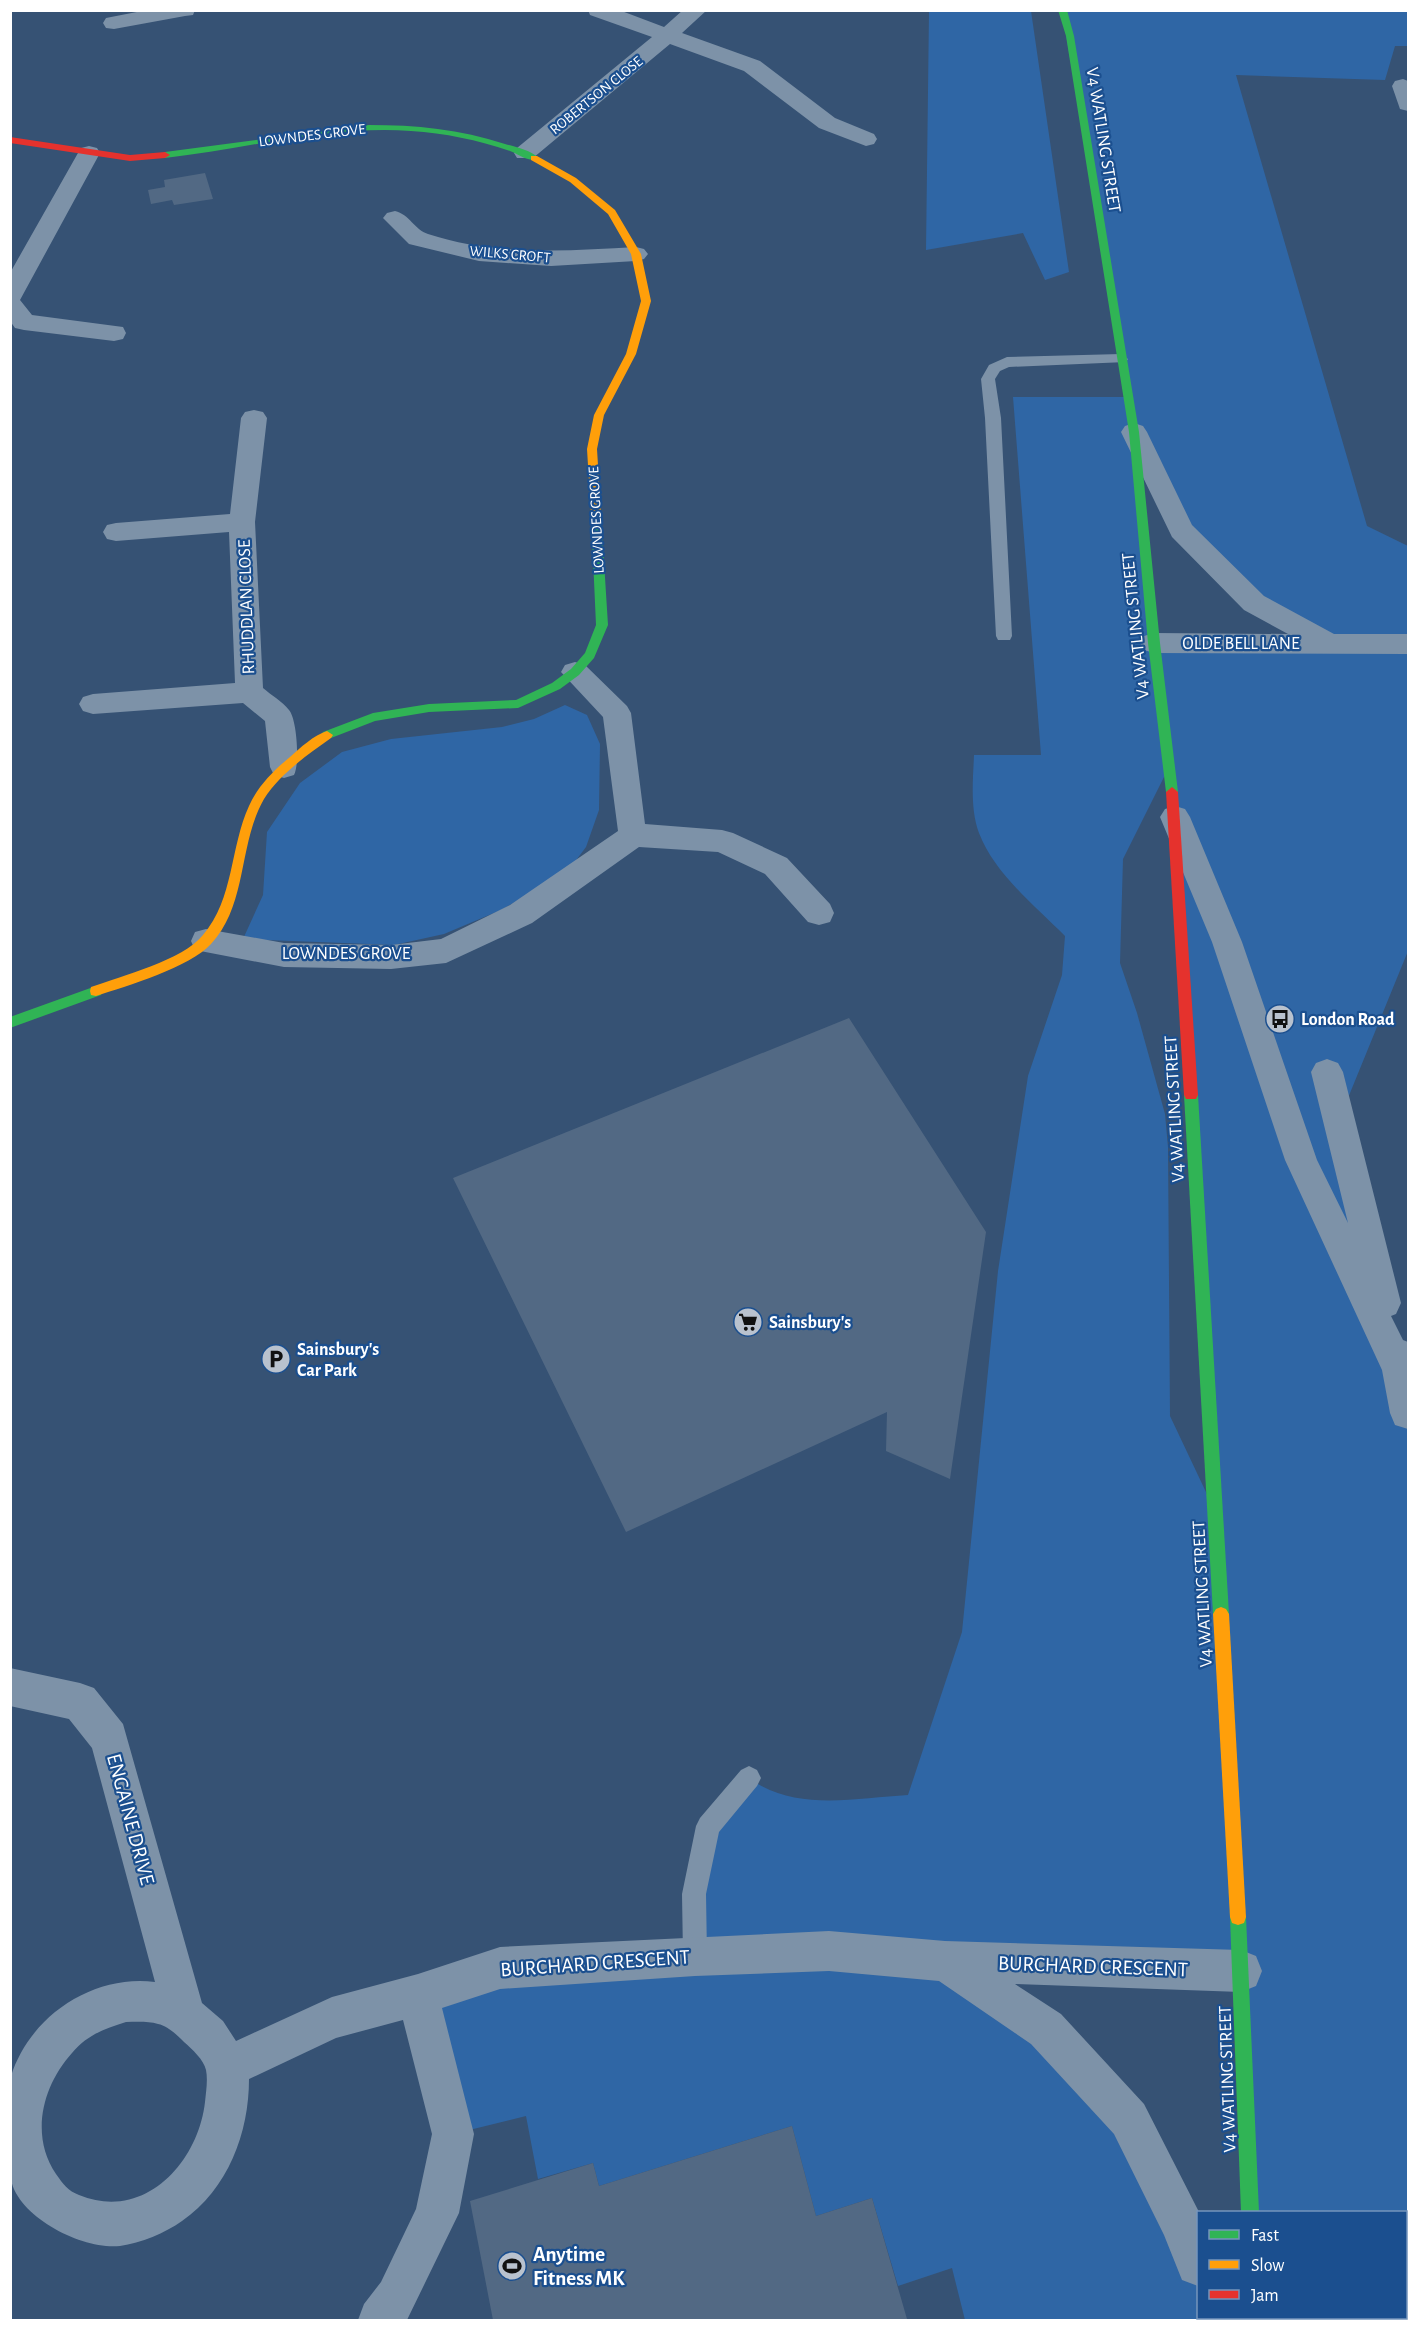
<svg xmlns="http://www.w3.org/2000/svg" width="1419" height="2331" font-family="'Alegreya Sans',sans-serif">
<rect width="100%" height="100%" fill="#365274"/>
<!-- green -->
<g fill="#2f66a5" fill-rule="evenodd">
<path d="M 929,11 L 1031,11 L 1069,272 L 1045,280 L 1023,233 L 926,250 Z"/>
<path d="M 1062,11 L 1408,11 L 1408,46 L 1395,46 L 1385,80 L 1236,75 L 1367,526 L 1408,546 L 1408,951 L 1339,1120 L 1408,1413 L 1408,2320 L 1253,2320 L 1253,2318 L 1406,2318 L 1406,2212 L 1249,2212 L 1241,1971 L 946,1961 L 1046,2029 L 1181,2222 L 1198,2264 L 1198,2318 L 1220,2318 L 1222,2320 L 965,2320 L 952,2268 L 898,2286 L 872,2198 L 816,2216 L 792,2126 L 599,2186 L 593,2163 L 538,2179 L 526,2116 L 453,2134 L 418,1995 L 695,1956 L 701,1859 L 749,1778 C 794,1812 855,1798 908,1795 L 962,1632 L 998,1271 L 1028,1076 L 1062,975 L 1065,936 C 1036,907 994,873 979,833 C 970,809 973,780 974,755 L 1041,755 L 1013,397 L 1127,397 ZM 1135,434 L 1181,530 L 1254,603 L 1327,643 L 1154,643 ZM 1169,767 L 1214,1509 L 1170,1416 L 1168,1147 L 1165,1114 L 1137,1013 L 1120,963 L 1123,859 Z"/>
<path d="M 565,705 L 587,715 L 600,744 L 599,810 L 586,847 L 568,871 L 501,910 L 444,934 L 394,945 L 243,939 L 263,895 L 267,832 L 300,783 L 342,752 L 391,739 L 502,727 L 534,719 Z"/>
</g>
<!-- building -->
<g fill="#526984">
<path d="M 205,173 L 213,199 L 174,205 L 172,200 L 151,204 L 148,190 L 165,187 L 164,180 Z"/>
<path d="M 849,1018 L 986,1232 L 950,1479 L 886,1451 L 887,1412 L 626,1532 L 453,1178 Z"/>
<path d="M 792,2126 L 816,2216 L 872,2198 L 907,2319 L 493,2320 L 470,2201 L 593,2163 L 599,2186 Z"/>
</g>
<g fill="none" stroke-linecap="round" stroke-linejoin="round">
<!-- lane -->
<g fill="#7d92a8" fill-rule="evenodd">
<path d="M 1121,354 L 1128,359 L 1126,362 L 1009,367 L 1000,371 L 995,379 L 1001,418 L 1012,636 L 1010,640 L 998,640 L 996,636 L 985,418 L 981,379 L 989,365 L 1007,357 Z"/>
<path d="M 749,1766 L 757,1770 L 761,1778 L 757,1786 L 719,1832 L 706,1894 L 707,1956 L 704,1965 L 695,1968 L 686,1965 L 683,1956 L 682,1894 L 696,1826 L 700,1818 L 741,1770 Z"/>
</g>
<!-- street -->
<g fill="#7d92a8" fill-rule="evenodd">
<path d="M 147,10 L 195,10 L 193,15 L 185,16 L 114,29 L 106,28 L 103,23 L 106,18 Z"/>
<path d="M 588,10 L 619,10 L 664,27 L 683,10 L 707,10 L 682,33 L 760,61 L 835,118 L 874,134 L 877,139 L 874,144 L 866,146 L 819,128 L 744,71 L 670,44 L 533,158 L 517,158 L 514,153 L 517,148 L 652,37 L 590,15 Z"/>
<path d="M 1403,79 L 1408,81 L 1408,111 L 1400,109 L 1392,86 L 1395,81 Z"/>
<path d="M 89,146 L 97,148 L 100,153 L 20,300 L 32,315 L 123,327 L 126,333 L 123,339 L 114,341 L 24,330 L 15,328 L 10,321 L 10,273 L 78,153 L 81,148 Z"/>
<path d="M 395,211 C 409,214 415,230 428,234 C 495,256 567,251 636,247 L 644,249 L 648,254 L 644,259 L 636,261 L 551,266 L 479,261 L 409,244 L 383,218 L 387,213 Z"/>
<path d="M 254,410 L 263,412 L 267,418 L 255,522 L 263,688 C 271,695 282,701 289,710 C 297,719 300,764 294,775 L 284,778 L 274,775 L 270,767 L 265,721 L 243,703 L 93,714 L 83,711 L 79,704 L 83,697 L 93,694 L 235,683 L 229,532 L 116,541 L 107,539 L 103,532 L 107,525 L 116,523 L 230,514 L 241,418 L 245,412 Z"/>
<path d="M 1134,423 L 1143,426 L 1147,432 L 1192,525 L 1264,596 L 1334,634 L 1408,634 L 1408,654 L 1154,653 L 1144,650 L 1140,643 L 1144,636 L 1154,633 L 1288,634 L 1244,610 L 1172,537 L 1121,432 L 1125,426 Z"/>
<path d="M 575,662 L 585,665 L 627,706 L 631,713 L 645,824 L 722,830 L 733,833 L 787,858 L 830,904 L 834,913 L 830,922 L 819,925 L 808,922 L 765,874 L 718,852 L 639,847 L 532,923 L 446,963 L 391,969 L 284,967 L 195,950 L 191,941 L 195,932 L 206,929 L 284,943 L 391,945 L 441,939 L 510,905 L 618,831 L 603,717 L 561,672 L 565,665 Z"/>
<path d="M 1175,806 L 1185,809 L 1190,817 L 1242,942 L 1317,1160 L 1348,1223 L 1311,1072 L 1316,1063 L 1327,1059 L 1338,1063 L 1343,1072 L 1401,1303 L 1396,1314 L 1391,1316 L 1403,1340 L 1408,1342 L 1408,1429 L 1395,1425 L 1390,1413 L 1382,1370 L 1285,1160 L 1212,942 L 1160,817 L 1165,809 Z"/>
<path d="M 10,1668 L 80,1683 L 94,1688 L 123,1724 L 202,2003 L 223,2021 L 236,2041 L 332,1997 L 418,1974 L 500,1947 L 829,1931 L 945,1941 L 1241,1950 L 1256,1956 L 1262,1971 L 1256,1986 L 1241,1992 L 1015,1984 L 1061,2014 L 1144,2104 L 1199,2212 L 1198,2286 L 1182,2280 L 1164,2235 L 1114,2134 L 1031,2044 L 939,1981 L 829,1971 L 695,1976 L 500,1989 L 442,2008 L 474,2134 L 459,2213 L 407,2320 L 358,2320 L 364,2304 L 381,2282 L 416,2209 L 432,2134 L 403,2020 L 336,2038 L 249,2079 C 249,2133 228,2189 182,2221 C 165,2233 141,2243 120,2246 C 83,2250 19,2218 11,2180 C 8,2166 10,2149 10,2135 C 10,2117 6,2093 11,2076 C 30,2016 93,1974 155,1982 L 92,1748 L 69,1719 L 10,1706 ZM 126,2022 C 136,2022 148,2021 158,2024 C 168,2026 177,2035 184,2042 C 192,2049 204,2060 206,2070 C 208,2080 206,2092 205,2102 C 198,2163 144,2222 79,2195 C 68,2191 63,2184 56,2174 C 30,2136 42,2086 72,2053 C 87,2035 104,2029 126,2022 Z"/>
<path d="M 1198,2316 L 1243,2318 L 1244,2320 L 1199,2320 Z"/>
</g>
<!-- fast -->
<g fill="#30b455" fill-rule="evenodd">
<path d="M 1058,10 L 1067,10 L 1074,36 L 1139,432 L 1160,643 L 1178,792 L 1172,797 L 1166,792 L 1148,643 L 1129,432 L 1066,36 Z"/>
<path d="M 369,125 C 416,125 460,129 505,144 C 516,147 530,150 539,158 C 531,164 518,154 510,151 C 477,140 445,133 411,131 C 331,125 245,149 165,158 L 160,155 L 165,152 Z"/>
<path d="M 596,510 L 601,514 L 608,625 L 594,658 L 579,675 L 560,689 L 518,708 L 429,712 L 375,721 L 331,738 L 323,738 L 321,735 L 323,732 L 373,713 L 429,704 L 516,700 L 552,683 L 571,669 L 585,653 L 596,625 L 591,514 Z"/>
<path d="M 96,986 L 101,987 L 102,991 L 101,995 L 10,1028 L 10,1017 Z"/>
<path d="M 1191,1089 L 1196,1091 L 1198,1095 L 1229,1614 L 1226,1619 L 1221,1621 L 1216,1619 L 1213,1614 L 1184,1095 L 1186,1091 Z"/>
<path d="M 1238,1909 L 1244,1911 L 1246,1917 L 1259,2212 L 1241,2212 L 1230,1917 L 1232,1911 Z"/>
<rect x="1244" y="2318" width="18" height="2"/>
</g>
<!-- slow -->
<g fill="#ff9f0a" fill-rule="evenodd">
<path d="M 531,156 L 537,156 L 576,178 L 615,210 L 641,254 L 651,301 L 636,354 L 604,415 L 597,449 L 601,514 L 596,518 L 591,514 L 587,449 L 594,415 L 626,354 L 641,301 L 631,254 L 608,214 L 570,182 L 531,160 Z"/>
<path d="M 327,731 L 333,735 L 331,738 C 307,755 280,774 264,799 C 238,844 248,904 211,944 C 190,967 127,986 96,996 L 91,995 L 90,991 L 91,987 C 122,976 183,960 203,935 C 234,899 230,847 249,806 C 258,786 273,771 290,757 C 300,748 314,735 327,731 Z"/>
<path d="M 1221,1607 L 1226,1609 L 1229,1614 L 1246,1917 L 1244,1923 L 1238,1925 L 1232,1923 L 1230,1917 L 1213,1614 L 1216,1609 Z"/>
</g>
<!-- jam -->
<g fill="#e5322d" fill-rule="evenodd">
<path d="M 10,137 L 130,155 L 165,152 L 170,155 L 165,158 L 130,161 L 10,143 Z"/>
<path d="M 1172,787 L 1178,792 L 1198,1095 L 1196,1099 L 1186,1099 L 1184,1095 L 1166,792 Z"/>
</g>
</g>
<!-- icons -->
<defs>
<g id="bus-disc" transform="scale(1.5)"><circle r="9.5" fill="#b9c2ce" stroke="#1b4f8f"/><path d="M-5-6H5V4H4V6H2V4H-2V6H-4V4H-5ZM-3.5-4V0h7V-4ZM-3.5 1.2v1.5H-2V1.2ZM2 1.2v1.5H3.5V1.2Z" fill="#111"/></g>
<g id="supermarket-disc" transform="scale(1.5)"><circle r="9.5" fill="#b9c2ce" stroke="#1b4f8f"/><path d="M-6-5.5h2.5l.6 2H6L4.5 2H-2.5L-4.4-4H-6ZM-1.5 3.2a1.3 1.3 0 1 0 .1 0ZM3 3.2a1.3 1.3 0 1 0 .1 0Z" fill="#111"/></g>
<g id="parking-disc" transform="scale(1.5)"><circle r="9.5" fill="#b9c2ce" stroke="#1b4f8f"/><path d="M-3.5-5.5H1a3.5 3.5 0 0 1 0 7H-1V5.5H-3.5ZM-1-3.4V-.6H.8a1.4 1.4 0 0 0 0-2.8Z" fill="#111"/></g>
<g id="stadium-disc" transform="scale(1.5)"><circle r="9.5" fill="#b9c2ce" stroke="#1b4f8f"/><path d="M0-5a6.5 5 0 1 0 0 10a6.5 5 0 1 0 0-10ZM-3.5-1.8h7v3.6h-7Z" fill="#111"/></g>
</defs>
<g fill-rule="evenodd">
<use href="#bus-disc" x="1280" y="1019"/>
<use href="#supermarket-disc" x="748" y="1322"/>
<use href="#parking-disc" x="276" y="1359"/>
<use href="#stadium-disc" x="512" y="2266"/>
</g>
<g text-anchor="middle" stroke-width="4.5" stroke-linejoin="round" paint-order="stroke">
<!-- far-street labels -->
<g font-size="15" fill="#fff" stroke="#1b4f8f">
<text transform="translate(596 95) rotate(-39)" y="5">ROBERTSON CLOSE</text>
<text transform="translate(312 135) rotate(-7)" y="5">LOWNDES GROVE</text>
<text transform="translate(510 254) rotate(5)" y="5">WILKS CROFT</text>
<text transform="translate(596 520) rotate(-93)" y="5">LOWNDES GROVE</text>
</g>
<!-- street labels -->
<g font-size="18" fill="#fff" stroke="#1b4f8f">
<text transform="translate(1104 140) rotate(81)" y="6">V4 WATLING STREET</text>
<text transform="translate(246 607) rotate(-92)" y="6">RHUDDLAN CLOSE</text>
<text transform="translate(1135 626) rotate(-96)" y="6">V4 WATLING STREET</text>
<text x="1241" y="649">OLDE BELL LANE</text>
<text x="346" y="959">LOWNDES GROVE</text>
<text transform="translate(1174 1109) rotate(-93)" y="6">V4 WATLING STREET</text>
<text transform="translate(1202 1594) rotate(-93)" y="6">V4 WATLING STREET</text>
<text transform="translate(1227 2079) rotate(-92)" y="6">V4 WATLING STREET</text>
</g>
<!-- poi labels -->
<g font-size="18" font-weight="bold" fill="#fff" stroke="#1b4f8f" text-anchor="start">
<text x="1301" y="1025">London Road</text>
<text x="769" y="1328">Sainsbury's</text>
<text x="297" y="1355">Sainsbury's<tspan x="297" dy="21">Car Park</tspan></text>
</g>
<!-- near-street labels -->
<g font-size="21" fill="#fff" stroke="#1b4f8f">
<text transform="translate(131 1819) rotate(75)" y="7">ENGAINE DRIVE</text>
<text transform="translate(595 1963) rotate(-4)" y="7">BURCHARD CRESCENT</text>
<text transform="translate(1093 1966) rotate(2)" y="7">BURCHARD CRESCENT</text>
</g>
<!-- near-poi labels -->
<g font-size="21" font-weight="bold" fill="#fff" stroke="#1b4f8f" text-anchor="start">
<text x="533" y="2261">Anytime<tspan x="533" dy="24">Fitness MK</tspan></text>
</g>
</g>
<!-- border -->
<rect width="1419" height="2331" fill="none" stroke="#ffffff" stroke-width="24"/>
<!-- legend -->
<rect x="1197" y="2211" width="210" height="108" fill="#1b4f8f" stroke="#7695bc" stroke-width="1.5"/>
<rect x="1209" y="2230" width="30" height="9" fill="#30b455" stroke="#7695bc" stroke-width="1.5"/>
<text x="1251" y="2241" font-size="18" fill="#ffffff">Fast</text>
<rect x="1209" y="2260" width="30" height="9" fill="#ff9f0a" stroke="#7695bc" stroke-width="1.5"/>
<text x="1251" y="2271" font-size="18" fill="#ffffff">Slow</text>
<rect x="1209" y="2290" width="30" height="9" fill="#e5322d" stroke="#7695bc" stroke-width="1.5"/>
<text x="1251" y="2301" font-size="18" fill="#ffffff">Jam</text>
</svg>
